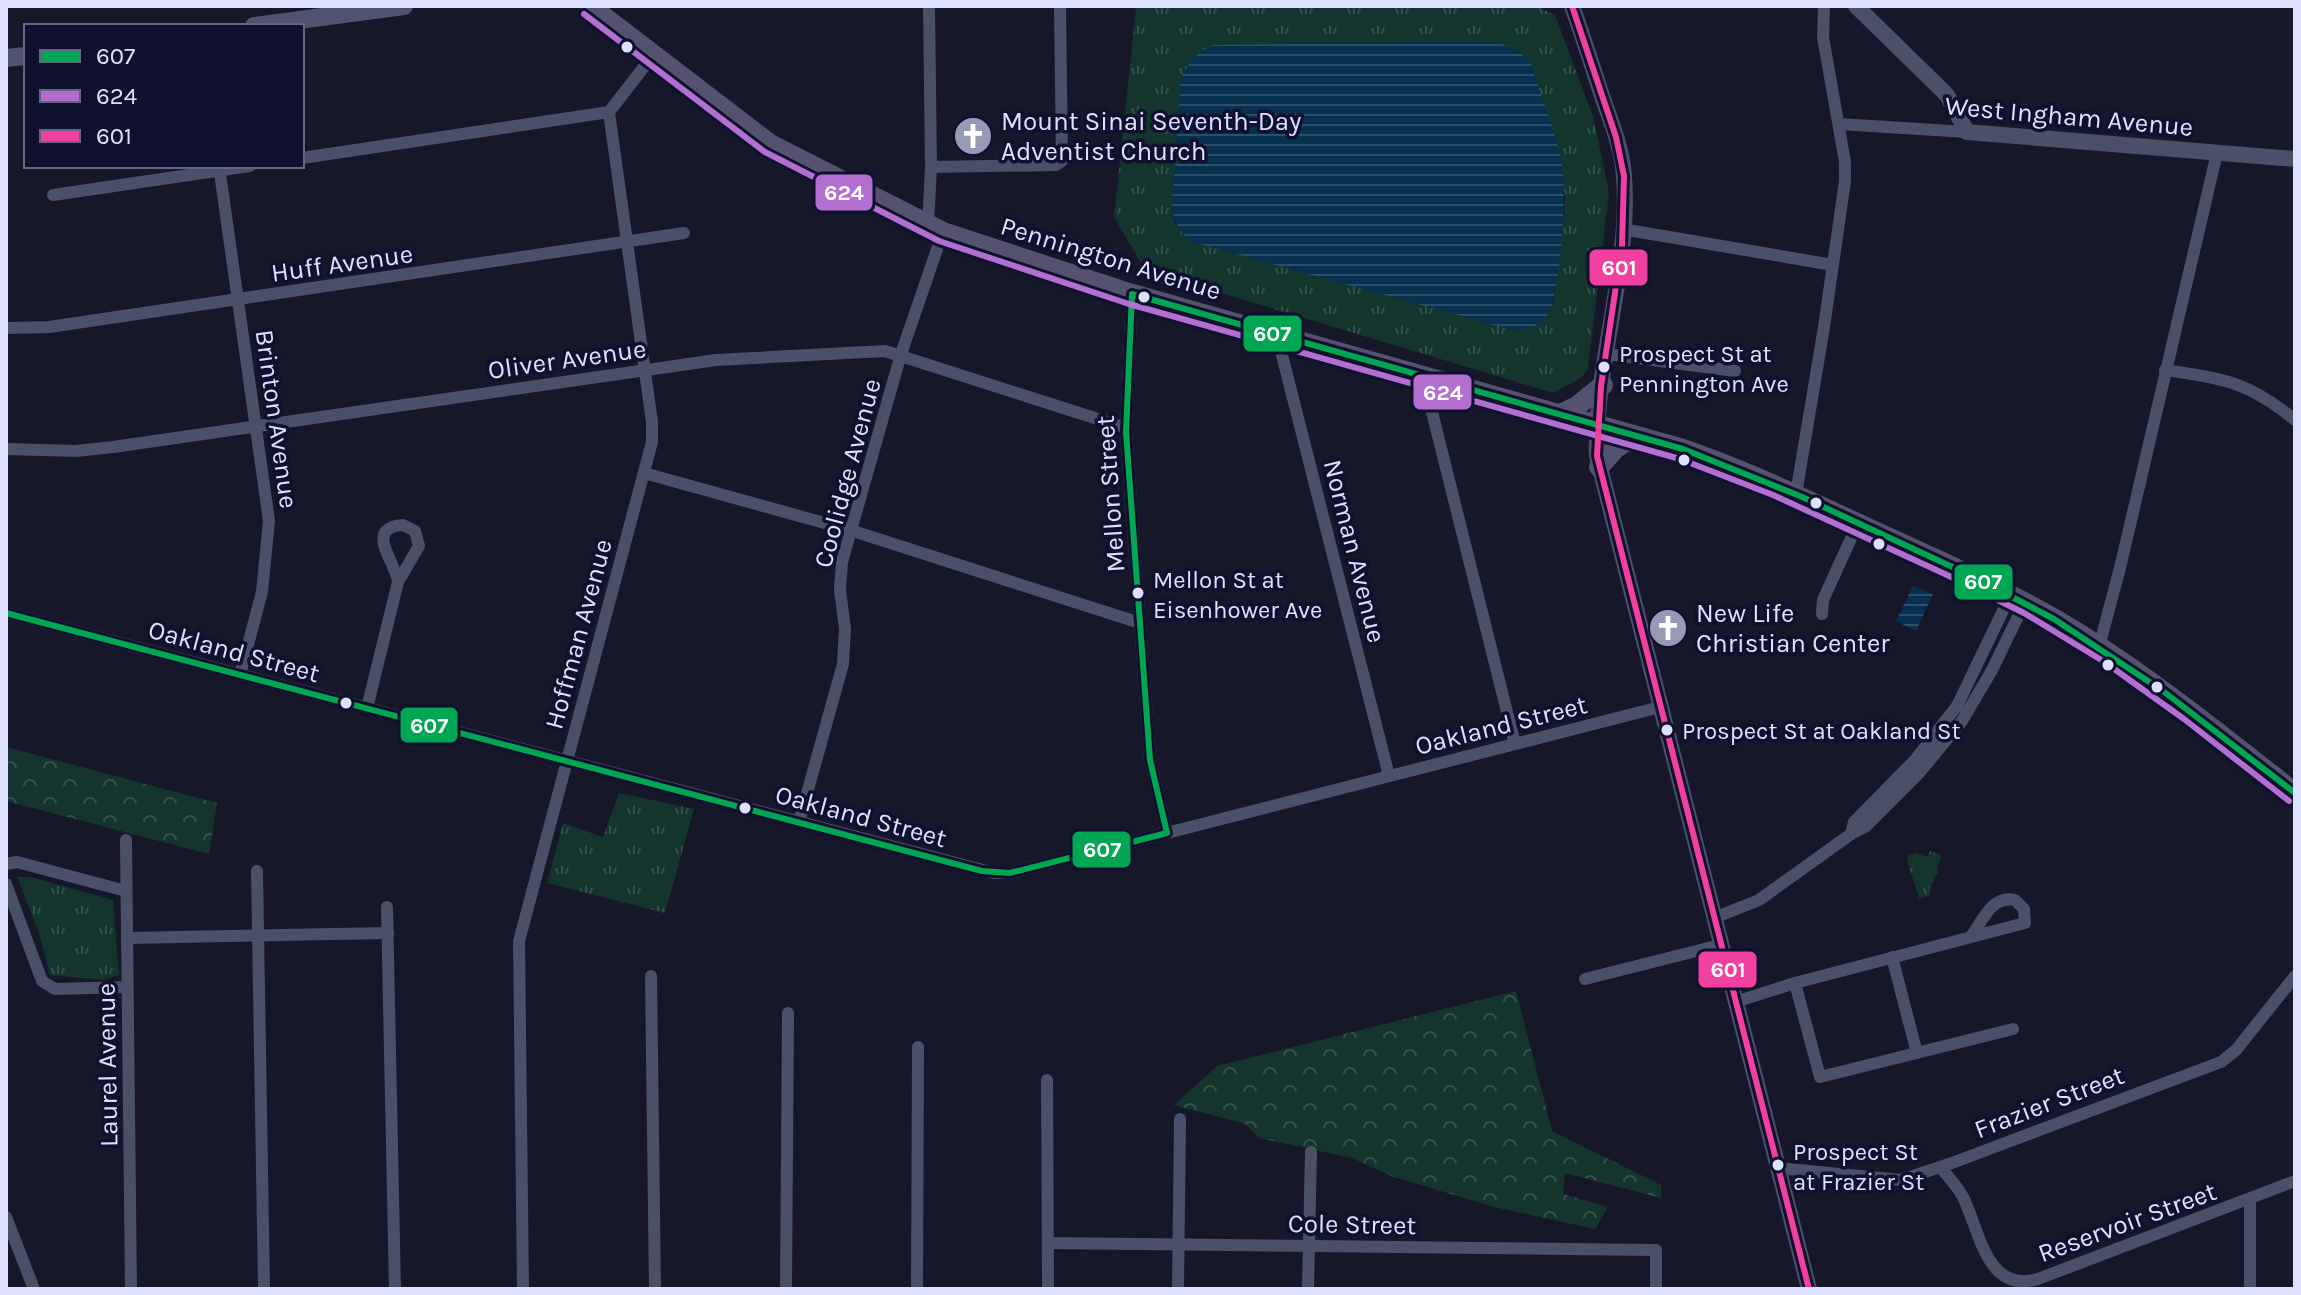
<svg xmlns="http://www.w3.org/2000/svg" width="2301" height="1295" font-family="Karla,sans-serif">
<defs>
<pattern id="grass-tufts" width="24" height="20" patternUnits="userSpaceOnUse" patternTransform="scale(2)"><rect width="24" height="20" fill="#13352e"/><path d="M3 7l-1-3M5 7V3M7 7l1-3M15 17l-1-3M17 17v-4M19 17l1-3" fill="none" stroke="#35524d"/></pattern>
<pattern id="forest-crowns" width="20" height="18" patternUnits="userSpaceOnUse" patternTransform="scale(2)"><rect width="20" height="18" fill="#13352e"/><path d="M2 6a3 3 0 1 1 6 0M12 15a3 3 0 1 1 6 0" fill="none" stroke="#35524d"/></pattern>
<pattern id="water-rules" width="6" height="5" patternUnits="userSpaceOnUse" patternTransform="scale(2)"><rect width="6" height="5" fill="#07304e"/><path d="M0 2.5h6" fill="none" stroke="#2b4e69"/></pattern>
</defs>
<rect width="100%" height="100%" fill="#161728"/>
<!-- grass -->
<g fill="url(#grass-tufts)" fill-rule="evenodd">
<path d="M 1246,6 L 1536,6 L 1555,15 L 1594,119 L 1609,193 L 1588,368 L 1581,378 L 1553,393 L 1145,270 L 1114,217 L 1136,8 ZM 1213,45 L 1225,45 L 1563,173 L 1565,200 L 1554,303 L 1182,233 L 1174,222 L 1172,207 Z"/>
<path d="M 619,793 L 694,809 L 665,913 L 547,883 L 563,823 L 603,837 Z"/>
<path d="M 1930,851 L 1939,854 L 1941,858 L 1937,867 L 1938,873 L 1933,878 L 1935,880 L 1930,887 L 1929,896 L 1919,898 L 1907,860 L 1909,855 L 1916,853 L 1928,857 Z"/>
<path d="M 17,877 L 31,877 L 113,900 L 119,975 L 103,980 L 50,975 L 39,933 Z"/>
</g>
<!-- forest -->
<g fill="url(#forest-crowns)">
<path d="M 6,747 L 217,803 L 209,854 L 6,801 Z"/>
<path d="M 1516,991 L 1552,1131 L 1661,1185 L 1661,1198 L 1565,1173 L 1563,1194 L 1608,1207 L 1595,1229 L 1494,1207 L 1391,1176 L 1352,1158 L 1259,1138 L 1245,1124 L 1174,1105 L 1217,1066 Z"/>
</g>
<!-- water -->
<g fill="url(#water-rules)">
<path d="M 1491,41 C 1507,45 1521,51 1531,64 C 1542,99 1557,135 1563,171 C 1566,194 1560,293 1549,312 C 1541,326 1528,330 1513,330 L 1192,242 C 1179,231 1174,223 1172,207 L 1181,78 C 1189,61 1197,53 1213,45 Z"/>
<path d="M 1913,586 L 1933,594 L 1916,631 L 1896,621 Z"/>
</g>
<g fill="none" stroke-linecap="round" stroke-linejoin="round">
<!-- minor -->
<g stroke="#4b5069" stroke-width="12">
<path d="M 1839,124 L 1967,132"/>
<path d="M 302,158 L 609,112"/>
<path d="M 219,166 L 269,521 L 262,592 L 240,675"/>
<path d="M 931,167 L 1056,165 L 1062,161 L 1060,6"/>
<path d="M 53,195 L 250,166"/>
<path d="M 928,226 L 931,167 L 929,6"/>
<path d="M 1622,229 L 1833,265"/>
<path d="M 1132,294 L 1126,432 L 1150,760 L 1167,833"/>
<path d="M 6,328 L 49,327 L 684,233"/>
<path d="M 1280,336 L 1281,351 L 1389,776"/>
<path d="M 1607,354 L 1735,371"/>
<path d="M 2165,370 C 2224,379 2247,381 2295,420"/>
<path d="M 1423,376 L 1515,744"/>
<path d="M 6,449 L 76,451 L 113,447 L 716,360 L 885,351 L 1126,428"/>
<path d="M 644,473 L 850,530 L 1140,623"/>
<path d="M 1796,494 L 1824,327 L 1845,181 L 1845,162 L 1823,37 L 1824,6"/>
<path d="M 403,525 L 415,531 L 419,546 L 398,582 C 396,562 363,528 403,525 Z"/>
<path d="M 2011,594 L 1957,706 L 1915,760 L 1854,822 L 1851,834 L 1865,827 L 1920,772 L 1962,721 L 1992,670 L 2025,602"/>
<path d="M 6,613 L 994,873 L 1010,873 L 1660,707"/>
<path d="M 1822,614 L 1823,600 L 1858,523"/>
<path d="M 2099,647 L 2120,568 L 2217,153"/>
<path d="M 367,708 L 398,582"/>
<path d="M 799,822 L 843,664 L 845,629 L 840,590 L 842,562 L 901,354 L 943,232"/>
<path d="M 126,840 L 131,1289"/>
<path d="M 6,864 L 17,862 L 126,891"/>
<path d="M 257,871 L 264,1289"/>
<path d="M 6,884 L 42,981 L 55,989 L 127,987"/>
<path d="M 387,907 L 395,1289"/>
<path d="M 1714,918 L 1759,900 L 1851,834"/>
<path d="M 127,938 L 388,933"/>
<path d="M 1892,957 L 1917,1053"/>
<path d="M 651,976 L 655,1289"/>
<path d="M 1585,979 L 1720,945"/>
<path d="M 1795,983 L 1820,1077 L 2013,1029"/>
<path d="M 1735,1002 L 1795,983 L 2025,923 L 2024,909 L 2015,900 C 1992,895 1983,920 1972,935"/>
<path d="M 1047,1080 L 1048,1289"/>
<path d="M 1940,1167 C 1949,1177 1957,1186 1963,1197 C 1980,1231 1986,1294 2038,1279 L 2295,1181"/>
<path d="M 1778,1168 L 1901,1180 L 1952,1163 L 2221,1062 L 2236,1050 L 2295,976"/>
<path d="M 2250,1200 L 2250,1289"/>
<path d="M 6,1217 L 34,1289"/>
<path d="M 1048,1243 L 1656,1250 L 1656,1289"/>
<path d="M 523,1289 L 519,941 L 652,442 L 652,422 L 609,112 L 654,54"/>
<path d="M 786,1289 L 788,1013"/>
<path d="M 917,1289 L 918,1047"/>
<path d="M 1178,1289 L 1180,1119"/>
<path d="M 1308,1289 L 1311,1152"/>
</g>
<!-- tertiary -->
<g stroke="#4b5069" stroke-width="16">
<path d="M 1572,6 C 1583,37 1593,68 1603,99 C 1612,124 1622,149 1624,176 C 1631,268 1594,364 1597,456 L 1809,1289"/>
<path d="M 1856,6 L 1947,95 L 1967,132 L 2295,159"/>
</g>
<!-- secondary -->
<g stroke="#4f536e" stroke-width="18">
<path d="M 254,26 L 404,6"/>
<path d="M 6,58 L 26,56"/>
</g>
<!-- primary -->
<g stroke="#54526f" stroke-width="20">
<path d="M 590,6 L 770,144 L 943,232 L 1132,294 L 1683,449 C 1747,471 1807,500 1868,528 C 1940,561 2012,592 2080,634 C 2156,682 2225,738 2295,793"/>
<path d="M 1560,414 L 1577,406 L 1603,385"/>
<path d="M 1599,467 L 1616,448 L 1635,436"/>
</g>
<!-- bus-1 casing -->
<g stroke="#0f112f" stroke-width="12">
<path id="bus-1" d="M 6,613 L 982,871 L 1010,873 L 1167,833 L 1150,760 L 1126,432 L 1132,294 L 1683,449 L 1800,496 L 1976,578 L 2054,619 L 2163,691 L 2295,793"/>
</g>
<!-- bus-2 casing -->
<g stroke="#0f112f" stroke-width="12">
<path id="bus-2" d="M 584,14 L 765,152 L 939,241 L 1129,304 L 1680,459 L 1773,495 L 1945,574 L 2024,613 L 2103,661 L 2184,719 L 2289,801"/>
</g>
<!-- bus-3 casing -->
<g stroke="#0f112f" stroke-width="12">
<path id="bus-3" d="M 1572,6 L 1616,137 L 1624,176 L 1622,246 L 1601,386 L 1597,456 L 1809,1289"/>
</g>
<!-- bus-1 -->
<use href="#bus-1" stroke="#00a651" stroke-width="6"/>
<!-- bus-2 -->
<use href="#bus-2" stroke="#b36fd0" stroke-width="6"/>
<!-- bus-3 -->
<use href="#bus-3" stroke="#f240a1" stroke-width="6"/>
</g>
<!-- icons -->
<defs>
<g id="church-disc" transform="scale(2)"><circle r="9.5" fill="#979ab4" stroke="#0f112f"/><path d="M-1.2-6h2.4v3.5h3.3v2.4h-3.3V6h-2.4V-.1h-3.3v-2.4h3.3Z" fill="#fff"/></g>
</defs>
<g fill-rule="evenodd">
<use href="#church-disc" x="973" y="136"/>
<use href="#church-disc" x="1668" y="628"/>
</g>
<!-- markers -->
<g fill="#dde1ff" stroke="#0f112f" stroke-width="3">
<circle cx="627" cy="47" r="7"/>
<circle cx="1144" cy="297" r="7"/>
<circle cx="1604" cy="367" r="7"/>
<circle cx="1684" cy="460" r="7"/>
<circle cx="1816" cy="503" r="7"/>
<circle cx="1879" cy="544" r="7"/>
<circle cx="1138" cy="593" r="7"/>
<circle cx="2108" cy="665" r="7"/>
<circle cx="2157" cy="687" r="7"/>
<circle cx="346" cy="703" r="7"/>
<circle cx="1667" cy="730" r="7"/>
<circle cx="745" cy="808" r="7"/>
<circle cx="1778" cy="1165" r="7"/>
</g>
<g text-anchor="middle" stroke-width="7" stroke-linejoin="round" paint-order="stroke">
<!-- bus labels -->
<g font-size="24" fill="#dde1ff" stroke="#0f112f" text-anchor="start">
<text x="1619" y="362">Prospect St at<tspan x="1619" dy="30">Pennington Ave</tspan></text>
<text x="1153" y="588">Mellon St at<tspan x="1153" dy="30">Eisenhower Ave</tspan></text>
<text x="1682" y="739">Prospect St at Oakland St</text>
<text x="1793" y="1160">Prospect St<tspan x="1793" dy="30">at Frazier St</tspan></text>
</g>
<!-- street labels -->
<g font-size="26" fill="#dde1ff" stroke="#0f112f">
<text transform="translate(2069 116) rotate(5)" y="9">West Ingham Avenue</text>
<text transform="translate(1111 258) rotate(17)" y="9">Pennington Avenue</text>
<text transform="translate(342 263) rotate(-8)" y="9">Huff Avenue</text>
<text transform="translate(567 359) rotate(-8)" y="9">Oliver Avenue</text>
<text transform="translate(277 419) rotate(82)" y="9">Brinton Avenue</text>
<text transform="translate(847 473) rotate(-75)" y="9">Coolidge Avenue</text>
<text transform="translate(1110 494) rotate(-94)" y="9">Mellon Street</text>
<text transform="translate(1355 551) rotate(76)" y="9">Norman Avenue</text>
<text transform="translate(578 634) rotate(-75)" y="9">Hoffman Avenue</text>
<text transform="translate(234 651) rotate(15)" y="9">Oakland Street</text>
<text transform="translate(1501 725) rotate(-14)" y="9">Oakland Street</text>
<text transform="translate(861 816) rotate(15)" y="9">Oakland Street</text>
<text transform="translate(107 1065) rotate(-91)" y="9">Laurel Avenue</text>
<text transform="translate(2049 1102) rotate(-21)" y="9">Frazier Street</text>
<text transform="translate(2127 1222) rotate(-20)" y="9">Reservoir Street</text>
<text transform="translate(1352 1224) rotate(1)" y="9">Cole Street</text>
</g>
<!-- poi labels -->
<g font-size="26" fill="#dde1ff" stroke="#0f112f" text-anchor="start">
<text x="1001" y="130">Mount Sinai Seventh-Day<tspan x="1001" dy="30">Adventist Church</tspan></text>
<text x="1696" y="622">New Life<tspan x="1696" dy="30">Christian Center</tspan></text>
</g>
</g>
<g stroke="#0f112f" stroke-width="3">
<rect x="814" y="173" width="60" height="39" rx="8" fill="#b36fd0"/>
<rect x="1588" y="248" width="61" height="39" rx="8" fill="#f240a1"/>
<rect x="1242" y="314" width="61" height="39" rx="8" fill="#00a651"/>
<rect x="1412" y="373" width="61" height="38" rx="8" fill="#b36fd0"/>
<rect x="1953" y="563" width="61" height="38" rx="8" fill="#00a651"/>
<rect x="399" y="706" width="60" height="38" rx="8" fill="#00a651"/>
<rect x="1071" y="830" width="61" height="39" rx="8" fill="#00a651"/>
<rect x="1697" y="950" width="61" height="39" rx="8" fill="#f240a1"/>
</g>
<g font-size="22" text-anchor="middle" font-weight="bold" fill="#fff">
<text x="844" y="200">624</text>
<text x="1619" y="275">601</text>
<text x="1272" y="341">607</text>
<text x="1443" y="400">624</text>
<text x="1983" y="589">607</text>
<text x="429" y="733">607</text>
<text x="1102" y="857">607</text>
<text x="1728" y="977">601</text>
</g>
<!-- border -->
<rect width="2301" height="1295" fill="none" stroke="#dde1ff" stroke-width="16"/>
<!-- legend -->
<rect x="24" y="24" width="280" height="144" fill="#0f112f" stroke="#616482" stroke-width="2"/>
<rect x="40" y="50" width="40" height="12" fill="#00a651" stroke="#616482" stroke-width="2"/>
<text x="96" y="64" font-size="24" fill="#dde1ff">607</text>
<rect x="40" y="90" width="40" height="12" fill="#b36fd0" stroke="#616482" stroke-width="2"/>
<text x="96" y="104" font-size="24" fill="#dde1ff">624</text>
<rect x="40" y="130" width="40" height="12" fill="#f240a1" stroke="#616482" stroke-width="2"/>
<text x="96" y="144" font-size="24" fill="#dde1ff">601</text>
</svg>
